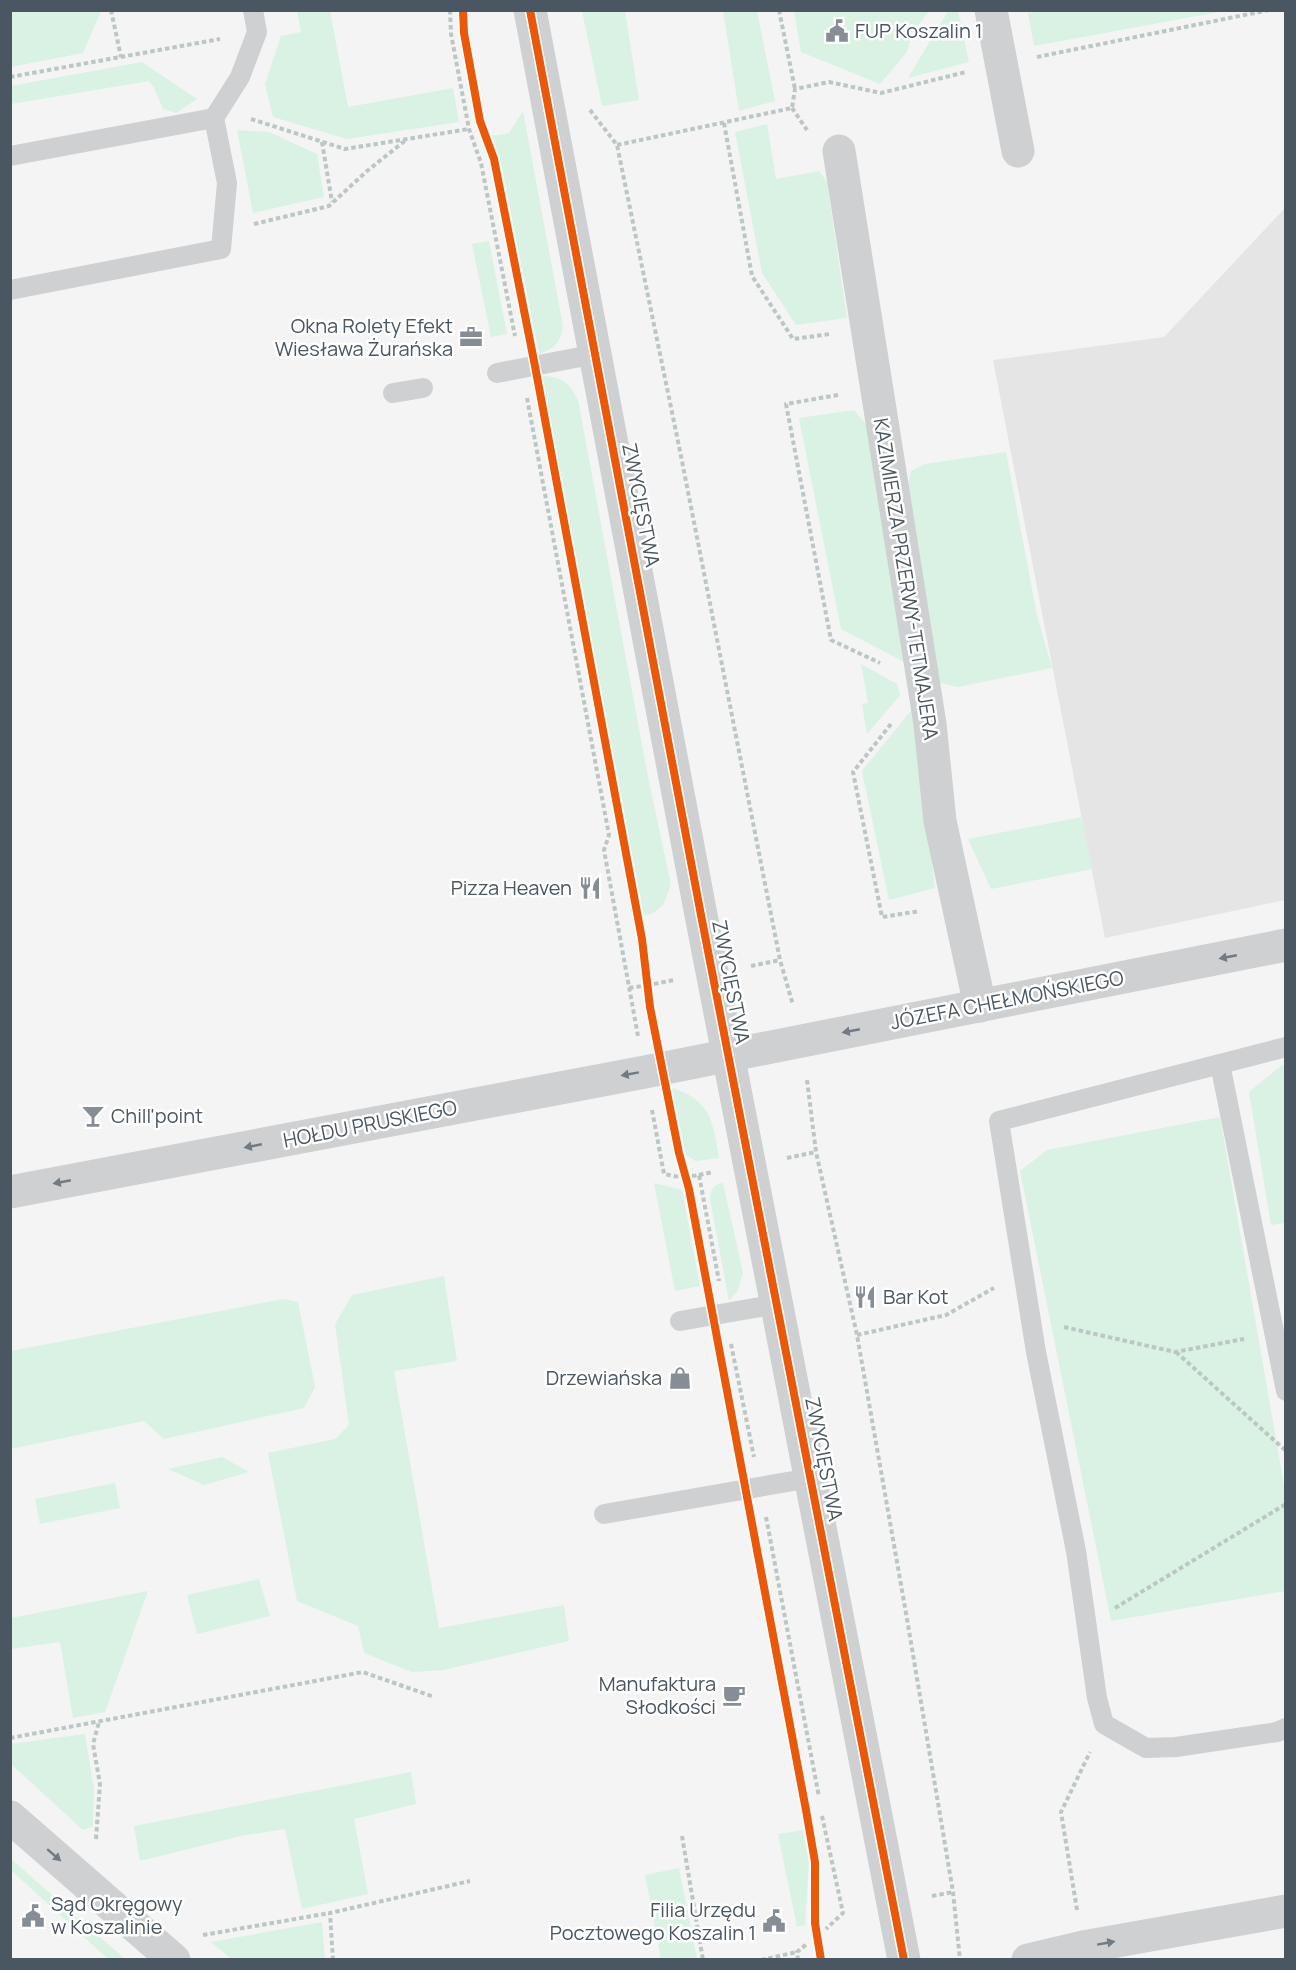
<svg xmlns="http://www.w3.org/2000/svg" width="1296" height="1970" font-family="Manrope,sans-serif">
<rect width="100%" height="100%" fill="#f4f4f4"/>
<!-- education -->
<path fill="#e6e5e6" d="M 1285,208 L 1285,900 L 1105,938 L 993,360 L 1164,337 Z"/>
<!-- green -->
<g fill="#d9f2e3">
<path d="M 11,10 L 101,10 L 101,11 L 83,53 L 11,67 Z"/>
<path d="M 297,11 L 330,11 L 348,107 L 453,88 L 459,122 L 347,139 L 273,117 L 265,84 L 281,36 L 301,32 Z"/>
<path d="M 582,11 L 625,11 L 639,100 L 602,106 Z"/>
<path d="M 723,11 L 757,11 L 775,101 L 739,111 Z"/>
<path d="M 794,11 L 794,10 L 929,11 L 912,33 L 907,52 L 880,84 L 801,52 Z"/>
<path d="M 948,11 L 958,11 L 969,62 L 908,78 Z"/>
<path d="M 1042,11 L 1042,10 L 1224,11 L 1034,46 L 1028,13 Z"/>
<path d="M 142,62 L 197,99 L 176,113 L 163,109 L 153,86 L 149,81 L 11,104 L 11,86 Z"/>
<path d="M 523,111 L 563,326 C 561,342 554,349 539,354 L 500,158 L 492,136 L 509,133 Z"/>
<path d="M 767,124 L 776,179 L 819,171 L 827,182 L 847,318 L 796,325 L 762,273 L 735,132 Z"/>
<path d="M 237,130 L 269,132 L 317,154 L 324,197 L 253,213 Z"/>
<path d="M 489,241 L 507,334 L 491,337 L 472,244 Z"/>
<path d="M 542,376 C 562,376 570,384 578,400 L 647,772 L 671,885 L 663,905 L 653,913 L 644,916 Z"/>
<path d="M 854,410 L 869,428 L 912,666 L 841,629 L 799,418 Z"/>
<path d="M 1006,452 L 1037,615 L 1052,668 L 958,687 L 940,683 L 908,484 L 911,471 L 925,464 Z"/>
<path d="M 861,664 L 897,684 L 900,695 L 867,734 L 862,704 L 868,703 Z"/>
<path d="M 914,707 L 935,888 L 889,900 L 862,771 Z"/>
<path d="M 1082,817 L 1092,869 L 991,889 L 968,839 Z"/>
<path d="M 1282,1065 L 1286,1067 L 1285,1223 L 1271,1225 L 1249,1092 Z"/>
<path d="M 672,1088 C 711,1100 713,1122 719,1158 L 696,1161 L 686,1155 Z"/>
<path d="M 1220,1117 L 1285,1491 L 1285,1591 L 1111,1621 L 1020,1171 L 1047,1150 Z"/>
<path d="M 654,1183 L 682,1190 L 700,1286 L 675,1291 Z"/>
<path d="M 723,1183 L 743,1273 L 738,1290 L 729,1301 L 710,1199 C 710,1190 714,1184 723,1183 Z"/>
<path d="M 444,1276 L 457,1361 L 394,1371 L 439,1628 L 564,1605 L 569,1641 L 443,1670 L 412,1672 L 364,1653 L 358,1626 L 297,1601 L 268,1453 L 335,1439 L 349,1425 L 335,1324 L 352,1295 Z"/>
<path d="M 283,1299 L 298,1302 L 315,1387 L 304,1408 L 164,1439 L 144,1421 L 11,1449 L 11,1351 Z"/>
<path d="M 222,1457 L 249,1472 L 204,1485 L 168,1469 Z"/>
<path d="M 115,1483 L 120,1508 L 40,1524 L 35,1499 Z"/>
<path d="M 259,1579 L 270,1616 L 197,1634 L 187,1595 Z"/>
<path d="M 148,1591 L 105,1712 L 73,1718 L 60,1642 L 11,1649 L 11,1618 Z"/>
<path d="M 85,1734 L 94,1789 L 93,1826 L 83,1830 L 11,1764 L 10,1744 Z"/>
<path d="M 411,1772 L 416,1804 L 354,1819 L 368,1894 L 302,1909 L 285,1829 L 241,1836 L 140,1861 L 134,1826 Z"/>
<path d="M 803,1830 L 809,1863 L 805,1925 L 797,1927 L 778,1834 Z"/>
<path d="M 10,1859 L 11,1859 L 125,1959 L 108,1959 L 11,1870 Z"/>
<path d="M 679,1868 L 697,1959 L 661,1959 L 645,1875 Z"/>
<path d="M 322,1922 L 325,1959 L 231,1959 L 211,1942 Z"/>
</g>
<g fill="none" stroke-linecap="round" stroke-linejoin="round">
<!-- path -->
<g stroke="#bcc7c4" stroke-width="4" stroke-dasharray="4.5 3" stroke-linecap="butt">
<path d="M 111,10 L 121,57"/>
<path d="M 450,10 L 451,34 L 469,129 L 481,163 L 515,336"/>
<path d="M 779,10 L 795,89"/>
<path d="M 1037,57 L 1269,10"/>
<path d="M 10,77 L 220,39"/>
<path d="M 792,108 L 807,130"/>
<path d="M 590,110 L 617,145 L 681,456 L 780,960 L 793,1005"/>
<path d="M 251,119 L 345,149 L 469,129"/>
<path d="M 724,123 L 752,276 L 793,339 L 830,334"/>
<path d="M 322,142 L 332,202"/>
<path d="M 617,145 L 792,108 L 795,89 L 829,82 L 881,93 L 966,72"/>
<path d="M 254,224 L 329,206 L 367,171 L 406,140"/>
<path d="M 838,395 L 786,404 L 831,640 L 880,663"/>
<path d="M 527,398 L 609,835 L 604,850 L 638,1036"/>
<path d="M 891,724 L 853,772 L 882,917 L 920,911"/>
<path d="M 751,966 L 780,960"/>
<path d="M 654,984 L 674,980"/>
<path d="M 629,988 L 642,986"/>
<path d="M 807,1080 L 816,1152 L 857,1335 L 906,1613 L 953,1892 L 960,1960"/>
<path d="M 652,1110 L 664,1174 L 679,1177"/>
<path d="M 787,1158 L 816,1152"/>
<path d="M 699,1175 L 713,1172"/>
<path d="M 692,1176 L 699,1175 L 719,1281"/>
<path d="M 1064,1327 L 1175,1352 L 1244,1339"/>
<path d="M 857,1335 L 946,1315 L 994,1288"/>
<path d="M 731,1344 L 754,1457"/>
<path d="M 1176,1352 L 1286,1451"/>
<path d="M 766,1517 L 819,1797"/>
<path d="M 1115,1608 L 1286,1504"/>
<path d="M 10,1738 L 363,1672 L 434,1697"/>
<path d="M 822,1816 L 843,1913 L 826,1929"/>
<path d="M 682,1836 L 703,1960"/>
<path d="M 96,1839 L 100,1784 L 93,1744 L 99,1722"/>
<path d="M 932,1896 L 953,1892"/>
<path d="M 1077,1910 L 1061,1812 L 1090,1752"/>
<path d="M 203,1935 L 330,1913"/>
<path d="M 333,1960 L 330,1913 L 470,1881"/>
<path d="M 761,1960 L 797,1952"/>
<path d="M 798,1960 L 797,1952 L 808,1943"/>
</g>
<!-- service -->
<g stroke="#ced0d2" stroke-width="20">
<path d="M 10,156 L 214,118"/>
<path d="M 10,290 L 221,249 L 227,183 L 214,118 L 240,77 L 257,32 L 253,10"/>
<path d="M 497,373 L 596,354"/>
<path d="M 393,393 L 423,388"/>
<path d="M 1286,1047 L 999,1121 L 1036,1352 L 1076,1551 L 1097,1698 L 1104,1724 L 1146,1748 L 1176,1747 L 1277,1732 L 1286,1728"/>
<path d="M 1220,1064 L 1286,1391"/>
<path d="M 680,1321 L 777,1304"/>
<path d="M 604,1514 L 810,1478"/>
</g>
<!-- minor -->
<g stroke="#ced0d2" stroke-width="33">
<path d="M 991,10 L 1018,151"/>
<path d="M 839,151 L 930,724 L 940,821 L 980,1006"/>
<path d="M 10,1192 L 645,1072 L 1286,945"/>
<path d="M 10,1817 L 174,1960"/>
<path d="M 1028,1960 L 1083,1947 L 1286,1911"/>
</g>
<!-- tertiary -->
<path stroke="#ced0d2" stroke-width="33" d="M 530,10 L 701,915 L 904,1960"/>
<!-- cycleway casing -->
<g stroke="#fff" stroke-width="11">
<g id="cycleway">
<path d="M 463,10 L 464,33 L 480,121 L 494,159 L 535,366 L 642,939 L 650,1007 L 679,1153 L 689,1189 L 806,1810 L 815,1862 L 815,1923 L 821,1960"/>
<path d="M 530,10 L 701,915 L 904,1960"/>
</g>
</g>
<!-- cycleway -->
<use href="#cycleway" stroke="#e8590c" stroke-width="8"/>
</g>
<!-- one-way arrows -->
<defs><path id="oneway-solid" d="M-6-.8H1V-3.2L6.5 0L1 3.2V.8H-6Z" transform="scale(1.5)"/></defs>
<g fill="#727b83">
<use href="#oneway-solid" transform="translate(1228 957) rotate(169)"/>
<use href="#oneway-solid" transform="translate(851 1031) rotate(169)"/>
<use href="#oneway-solid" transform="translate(630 1074) rotate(170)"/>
<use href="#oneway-solid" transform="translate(253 1146) rotate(169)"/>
<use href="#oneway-solid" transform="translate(62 1182) rotate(169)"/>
<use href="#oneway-solid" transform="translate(54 1855) rotate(41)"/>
<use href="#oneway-solid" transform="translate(1106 1943) rotate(-10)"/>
</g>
<!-- icons -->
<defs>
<g id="civic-bare" transform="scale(1.8)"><path d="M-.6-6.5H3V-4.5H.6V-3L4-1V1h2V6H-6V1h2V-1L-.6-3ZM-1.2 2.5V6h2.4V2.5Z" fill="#868d94" stroke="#fff" stroke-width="2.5" paint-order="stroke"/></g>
<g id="office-bare" transform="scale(1.8)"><path d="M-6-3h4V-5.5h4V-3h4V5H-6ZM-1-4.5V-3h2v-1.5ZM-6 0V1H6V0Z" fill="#868d94" stroke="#fff" stroke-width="2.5" paint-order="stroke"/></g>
<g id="restaurant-bare" transform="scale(1.8)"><path d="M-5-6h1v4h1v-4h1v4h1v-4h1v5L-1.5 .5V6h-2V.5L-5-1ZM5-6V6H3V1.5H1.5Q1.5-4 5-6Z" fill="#868d94" stroke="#fff" stroke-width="2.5" paint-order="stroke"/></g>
<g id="bar-bare" transform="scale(1.8)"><path d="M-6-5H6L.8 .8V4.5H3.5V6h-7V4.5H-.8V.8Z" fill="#868d94" stroke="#fff" stroke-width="2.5" paint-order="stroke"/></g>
<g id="shop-bare" transform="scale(1.8)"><path d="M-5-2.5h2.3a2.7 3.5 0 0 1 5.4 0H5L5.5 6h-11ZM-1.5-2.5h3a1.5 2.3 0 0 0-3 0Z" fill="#868d94" stroke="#fff" stroke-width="2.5" paint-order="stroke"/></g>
<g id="cafe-bare" transform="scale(1.8)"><path d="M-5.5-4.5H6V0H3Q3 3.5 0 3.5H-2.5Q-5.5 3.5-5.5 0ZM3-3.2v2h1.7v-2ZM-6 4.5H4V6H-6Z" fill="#868d94" stroke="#fff" stroke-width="2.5" paint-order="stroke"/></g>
</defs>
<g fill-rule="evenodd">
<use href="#civic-bare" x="837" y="31"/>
<use href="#office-bare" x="471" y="337"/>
<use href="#restaurant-bare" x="590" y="888"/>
<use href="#bar-bare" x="93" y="1116"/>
<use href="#restaurant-bare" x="865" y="1297"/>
<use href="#shop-bare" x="680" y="1378"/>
<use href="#cafe-bare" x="734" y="1695"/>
<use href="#civic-bare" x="33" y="1916"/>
<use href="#civic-bare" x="774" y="1921"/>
</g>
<g text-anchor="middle" stroke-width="5" stroke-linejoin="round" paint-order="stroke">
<!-- poi labels -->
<g font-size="20" fill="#4a5661" stroke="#fff" text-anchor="end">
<text x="855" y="38" text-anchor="start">FUP Koszalin 1</text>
<text x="453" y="333">Okna Rolety Efekt<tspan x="453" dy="23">Wiesława Żurańska</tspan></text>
<text x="572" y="895">Pizza Heaven</text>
<text x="111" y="1123" text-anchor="start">Chill'point</text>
<text x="883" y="1304" text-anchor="start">Bar Kot</text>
<text x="662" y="1385">Drzewiańska</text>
<text x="716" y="1691">Manufaktura<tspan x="716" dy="23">Słodkości</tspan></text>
<text x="51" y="1911" text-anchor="start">Sąd Okręgowy<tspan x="51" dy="23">w Koszalinie</tspan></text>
<text x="756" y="1917">Filia Urzędu<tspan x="756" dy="23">Pocztowego Koszalin 1</tspan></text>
</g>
<!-- street labels -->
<g font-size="20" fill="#4a5661" stroke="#fff">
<text transform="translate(641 505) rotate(79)" y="7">ZWYCIĘSTWA</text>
<text transform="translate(906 579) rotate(81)" y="7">KAZIMIERZA PRZERWY-TETMAJERA</text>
<text transform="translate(731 982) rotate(79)" y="7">ZWYCIĘSTWA</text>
<text transform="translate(1007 1000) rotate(-11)" y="7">JÓZEFA CHEŁMOŃSKIEGO</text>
<text transform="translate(370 1124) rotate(-11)" y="7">HOŁDU PRUSKIEGO</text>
<text transform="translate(824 1459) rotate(79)" y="7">ZWYCIĘSTWA</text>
</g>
</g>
<!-- border -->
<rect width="1296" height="1970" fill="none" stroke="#4a5661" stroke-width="24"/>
</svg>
